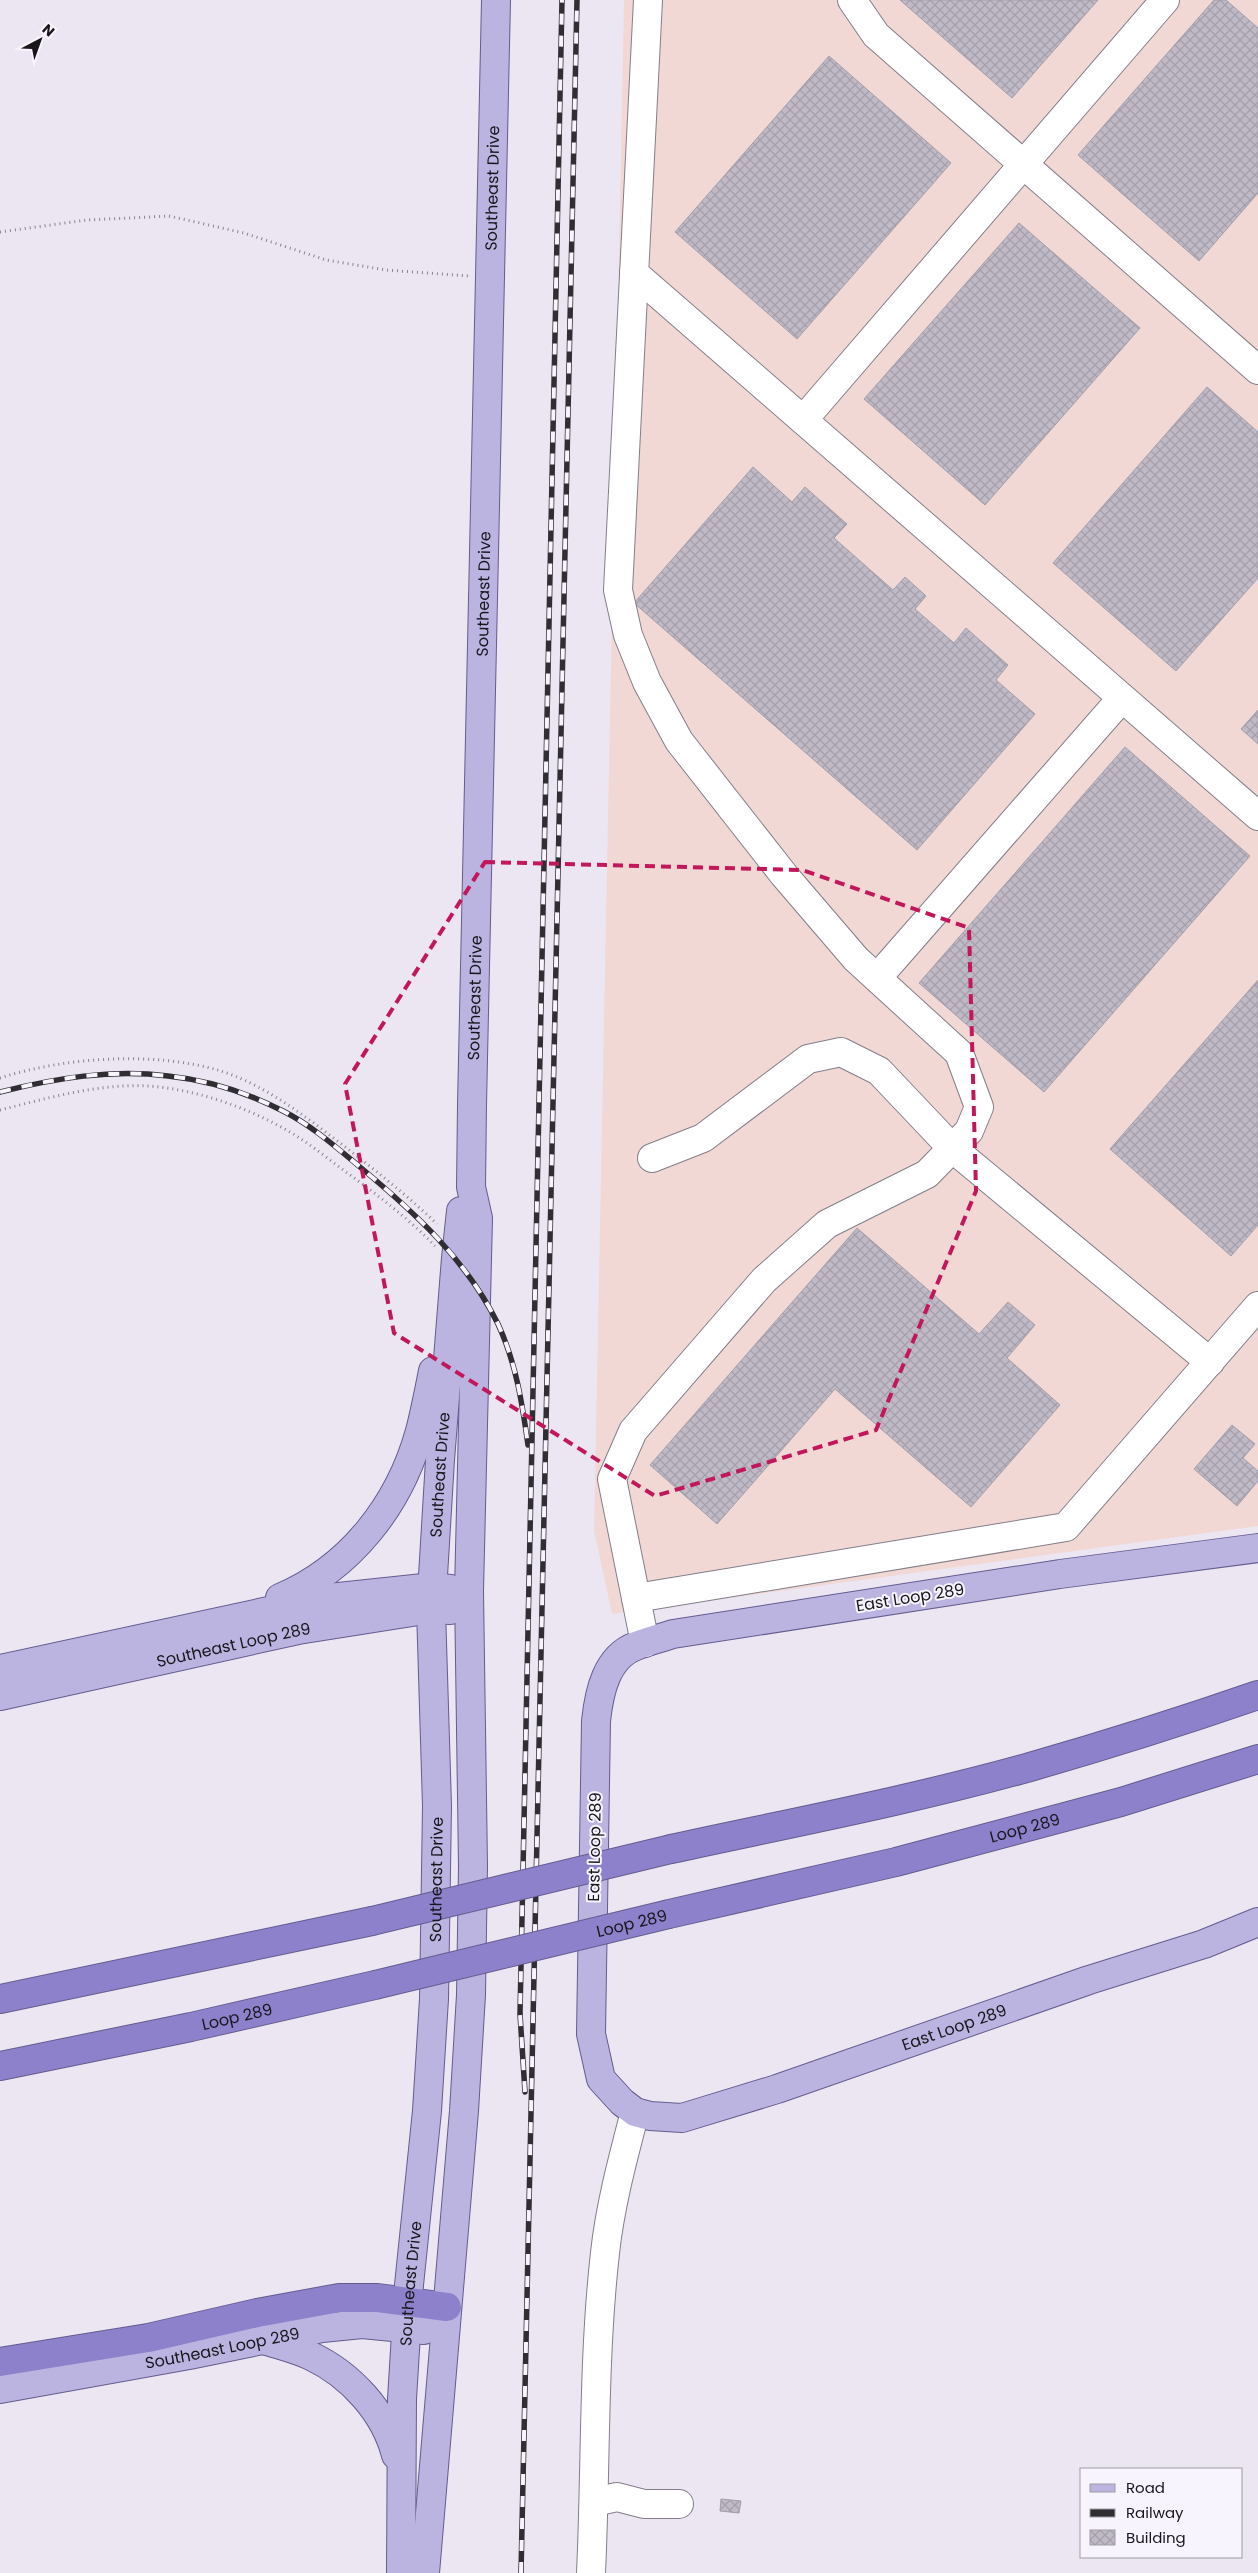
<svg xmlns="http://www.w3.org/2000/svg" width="1258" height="2573" font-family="Poppins,sans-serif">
<defs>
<pattern id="building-cross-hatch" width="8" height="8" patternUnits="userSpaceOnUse" patternTransform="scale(1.25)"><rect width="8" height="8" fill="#c0bac6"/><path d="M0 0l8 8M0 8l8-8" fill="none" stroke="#a49faa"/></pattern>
</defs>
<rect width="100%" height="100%" fill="#ece6f3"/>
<!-- industrial -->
<path fill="#f2d8d5" d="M 624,0 L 1258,0 L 1258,1526 L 612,1614 L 594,1531 Z"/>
<!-- building -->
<g fill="url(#building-cross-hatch)" stroke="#a39eaa">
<path d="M 900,0 L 1098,0 L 1012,98 Z"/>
<path d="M 1214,0 L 1226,0 L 1258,28 L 1258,193 L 1199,261 L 1078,155 Z"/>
<path d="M 829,56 L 951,163 L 797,339 L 675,232 Z"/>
<path d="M 1019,223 L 1140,328 L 985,505 L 864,399 Z"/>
<path d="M 1207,387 L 1258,432 L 1258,578 L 1176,671 L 1053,563 Z"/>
<path d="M 753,467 L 792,502 L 805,487 L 847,524 L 834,538 L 893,590 L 905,577 L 926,596 L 915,609 L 954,643 L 966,628 L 1008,665 L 996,680 L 1035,714 L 917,850 L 634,603 Z"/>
<path d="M 1258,710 L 1258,744 L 1241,729 Z"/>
<path d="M 1125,747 L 1250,856 L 1044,1092 L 919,983 Z"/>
<path d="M 1258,980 L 1258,1225 L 1231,1256 L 1110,1149 Z"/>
<path d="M 857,1228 L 979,1334 L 1008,1302 L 1035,1325 L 1007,1358 L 1060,1405 L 971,1507 L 835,1389 L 717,1524 L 650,1465 Z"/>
<path d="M 1232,1425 L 1255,1444 L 1243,1458 L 1258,1471 L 1258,1481 L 1237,1506 L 1194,1469 Z"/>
<path d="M 721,2499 L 741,2501 L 739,2513 L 720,2511 Z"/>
</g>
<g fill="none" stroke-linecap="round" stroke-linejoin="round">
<!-- minor casing -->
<g stroke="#837e89" stroke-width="30">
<g id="minor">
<path d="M 852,0 L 876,35 L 1258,370"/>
<path d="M 634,273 L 1258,816"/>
<path d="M 803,420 L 1165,0"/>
<path d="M 877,978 L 1122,698"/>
<path d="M 652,1158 L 703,1138 L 808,1059 L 841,1052 L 879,1071 L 952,1148 L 1210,1362"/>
<path d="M 636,1598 L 1066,1527 L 1258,1306"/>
<path d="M 645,1643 L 612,1479 L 633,1431 L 764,1280 L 827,1224 L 927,1174 L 969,1131 L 979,1107 L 959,1053 L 856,959 L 784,875 L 679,741 L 647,682 L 628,635 L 618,590 L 648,0"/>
<path d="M 594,2502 L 617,2497 L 644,2504 L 679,2504"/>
<path d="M 591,2573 C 596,2467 593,2359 605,2253 C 610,2206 623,2158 635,2112"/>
</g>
</g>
<!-- major casing -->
<g stroke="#645c8e" stroke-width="30">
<g id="major">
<path id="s1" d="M 1258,1548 L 1060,1574 L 673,1634 C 661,1638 648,1641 636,1646 C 606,1657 599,1693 596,1721 L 591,2034 L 601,2079 L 622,2102 L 635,2112 L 650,2116 L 682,2118 L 777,2089 L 1089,1980 L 1204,1944 L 1258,1922"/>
<path d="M 280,1598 C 351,1568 400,1504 420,1431 C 425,1412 429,1391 433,1371"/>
<path d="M 0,1669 L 329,1598 L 433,1587 L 450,1589"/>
<path id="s2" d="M 0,1696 L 298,1630 L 431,1609 L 450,1610"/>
<path d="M 264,2340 C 279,2345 296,2349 311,2356 C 351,2375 385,2412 396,2455"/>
<path id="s3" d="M 0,2389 L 189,2355 L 322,2328 L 362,2324 L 424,2330"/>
<path id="s4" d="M 401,2573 L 402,2399 L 409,2285 L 427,2111 L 434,1999 L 437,1806 L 431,1609 L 440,1460 L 456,1258 L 461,1211"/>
<path id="s5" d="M 425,2573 L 464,2111 L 471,1995 L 473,1866 L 469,1591 L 478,1218 L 471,1187 L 472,1105 L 496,0"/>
</g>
</g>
<!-- highway casing -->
<g stroke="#645c8e" stroke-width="30">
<g id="highway">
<path d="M 671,1849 C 791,1823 912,1800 1030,1767 C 1107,1745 1183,1721 1258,1695"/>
<path id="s6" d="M 669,1914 L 896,1862 L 1121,1802 L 1258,1759"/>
<path d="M 0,1999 L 372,1921"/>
<path id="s7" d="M 0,2066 L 191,2027 L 375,1985"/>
<path d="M 0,2362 L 148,2338 L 257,2313 L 339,2298 L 378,2298 L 447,2307"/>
</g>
</g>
<!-- path -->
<g stroke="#88838d" stroke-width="3" stroke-dasharray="1 4" stroke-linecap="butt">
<path d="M 0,232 L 87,220 L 169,216 L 244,233 L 326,260 L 386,270 L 469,276"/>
<path d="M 0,1078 C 65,1057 155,1051 221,1071 C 267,1086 306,1117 344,1146 C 376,1171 408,1196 437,1224"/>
<path d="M 0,1110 C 48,1098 100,1083 149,1086 C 200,1090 252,1109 295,1135 C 314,1147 332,1162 350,1175 C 380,1197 409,1219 435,1246"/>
</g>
<!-- minor -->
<use href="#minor" stroke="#fff" stroke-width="28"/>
<!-- major -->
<use href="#major" stroke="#bbb3e0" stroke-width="28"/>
<!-- highway -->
<use href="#highway" stroke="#8d81cc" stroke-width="28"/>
<!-- rail casing -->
<g stroke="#302d33" stroke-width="5.5">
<g id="rail">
<path d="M 0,1092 C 56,1078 111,1069 168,1076 C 207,1080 248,1093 283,1111 C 311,1125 336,1147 360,1167 C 414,1212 466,1259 498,1324 C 516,1363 522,1402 528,1445"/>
<path d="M 525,2092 L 520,2014 L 562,0"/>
<path d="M 521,2573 L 577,0"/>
</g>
</g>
<!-- rail -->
<use href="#rail" stroke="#f8f4fe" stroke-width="4" stroke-dasharray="11" stroke-linecap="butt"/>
<!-- highway-bridge casing -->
<g stroke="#645c8e" stroke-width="30" stroke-linecap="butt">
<g id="highway-bridge">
<path d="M 372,1921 L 671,1849"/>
<path id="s8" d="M 375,1985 L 669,1914"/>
</g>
</g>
<!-- highway-bridge -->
<use href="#highway-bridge" stroke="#8d81cc" stroke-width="28"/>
</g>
<!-- marked area -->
<path fill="none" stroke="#c2185b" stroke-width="4" stroke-dasharray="10 6" stroke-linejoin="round" d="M 485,862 L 802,870 L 969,928 L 976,1191 L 876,1430 L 655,1496 L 394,1333 L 345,1084 Z"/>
<g text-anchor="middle" stroke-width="4" stroke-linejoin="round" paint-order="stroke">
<!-- street labels -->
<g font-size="16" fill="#18161b" stroke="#f8f4fe">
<text dy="6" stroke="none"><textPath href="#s5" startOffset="2388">Southeast Drive</textPath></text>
<text dy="6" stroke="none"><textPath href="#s5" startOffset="1982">Southeast Drive</textPath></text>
<text dy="6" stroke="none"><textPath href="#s5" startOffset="1578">Southeast Drive</textPath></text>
<text dy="6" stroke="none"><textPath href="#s4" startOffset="1100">Southeast Drive</textPath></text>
<text transform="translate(910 1597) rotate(-9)" y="6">East Loop 289</text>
<text dy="6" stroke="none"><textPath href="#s2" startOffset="239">Southeast Loop 289</textPath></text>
<text dy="6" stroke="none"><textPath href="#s6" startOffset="366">Loop 289</textPath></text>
<text transform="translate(594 1847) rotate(-89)" y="6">East Loop 289</text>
<text dy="6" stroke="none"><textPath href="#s4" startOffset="695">Southeast Drive</textPath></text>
<text dy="6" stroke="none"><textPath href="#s8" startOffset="264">Loop 289</textPath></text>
<text dy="6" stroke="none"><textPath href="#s7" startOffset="242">Loop 289</textPath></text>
<text dy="6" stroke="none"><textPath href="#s1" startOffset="1461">East Loop 289</textPath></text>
<text dy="6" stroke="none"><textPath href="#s4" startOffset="290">Southeast Drive</textPath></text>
<text dy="6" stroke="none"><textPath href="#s3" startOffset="226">Southeast Loop 289</textPath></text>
</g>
</g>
<!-- legend -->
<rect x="1080" y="2468" width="162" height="90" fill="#f8f4fe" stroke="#9e9ba3"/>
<rect x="1090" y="2484" width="25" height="8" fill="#bbb3e0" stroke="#9e9ba3"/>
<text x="1126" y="2493" font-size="15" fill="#18161b">Road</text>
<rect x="1090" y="2509" width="25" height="8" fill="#302d33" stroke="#9e9ba3"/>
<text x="1126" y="2518" font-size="15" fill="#18161b">Railway</text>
<rect x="1090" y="2530" width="25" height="15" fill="url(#building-cross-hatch)" stroke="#9e9ba3"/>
<text x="1126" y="2543" font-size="15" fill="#18161b">Building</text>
<!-- north arrow -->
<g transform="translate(40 40) rotate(41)" stroke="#f8f4fe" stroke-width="4" paint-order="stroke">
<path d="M0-4L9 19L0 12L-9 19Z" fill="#18161b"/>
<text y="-8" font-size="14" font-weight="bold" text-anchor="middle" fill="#18161b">N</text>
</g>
</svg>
